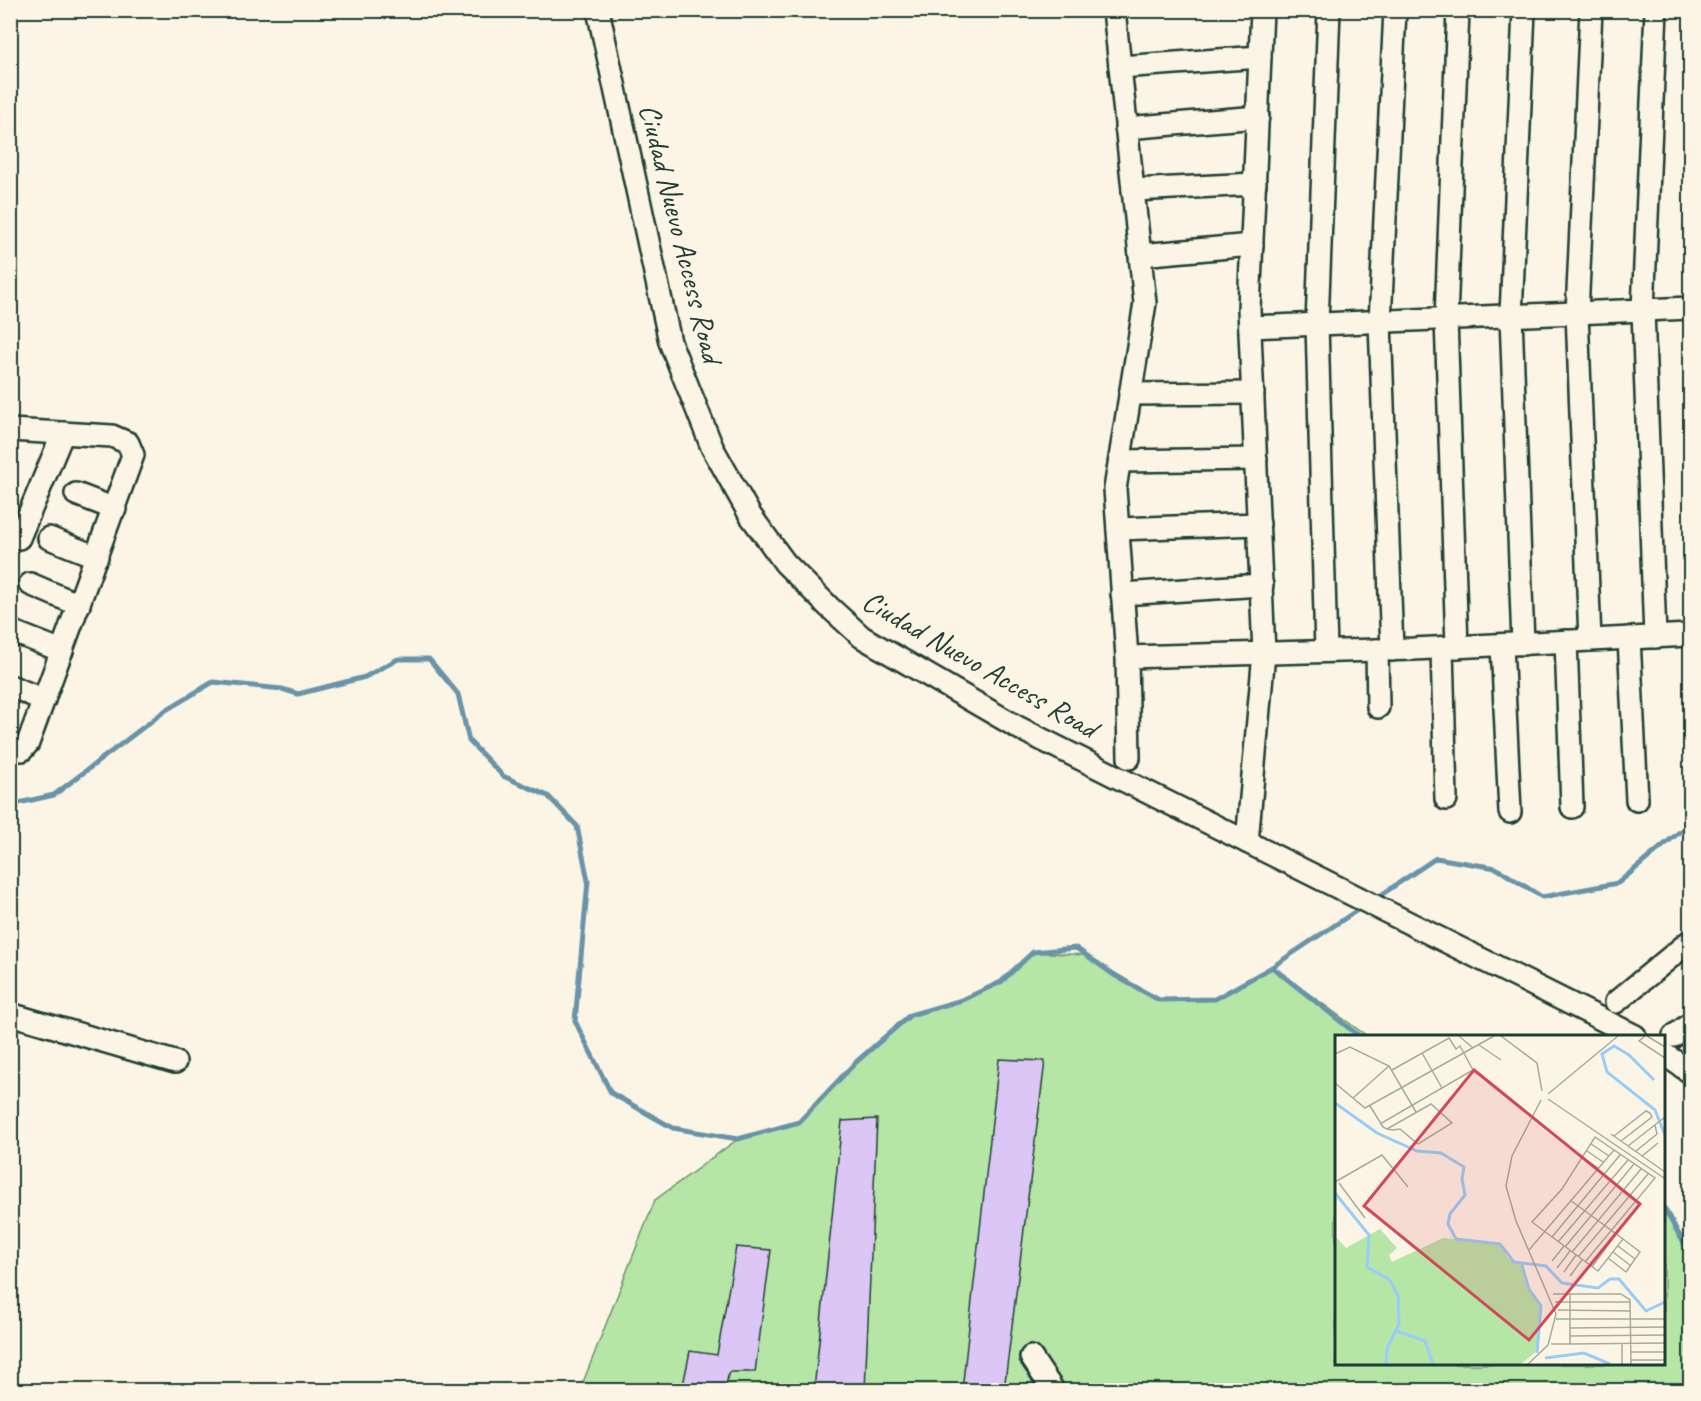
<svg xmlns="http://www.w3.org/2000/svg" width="1701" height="1401" font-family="Caveat,sans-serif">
<rect width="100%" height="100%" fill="#fcf5e5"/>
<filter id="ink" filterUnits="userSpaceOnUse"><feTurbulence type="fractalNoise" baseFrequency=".0167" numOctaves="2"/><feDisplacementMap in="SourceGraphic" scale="12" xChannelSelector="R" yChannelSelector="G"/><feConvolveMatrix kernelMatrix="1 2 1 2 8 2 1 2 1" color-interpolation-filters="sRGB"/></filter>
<g filter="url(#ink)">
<!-- green -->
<path fill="#b6e6a6" stroke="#6a926d" stroke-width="1.5" d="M 1033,952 L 1086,955 L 1159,1000 L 1215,999 L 1272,967 L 1367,1036 L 1336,1036 L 1336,1364 L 1664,1364 L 1664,1208 L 1690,1253 L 1690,1390 L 580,1390 L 655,1200 L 738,1139 L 799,1122 L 854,1064 L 914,1014 L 964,999 L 1001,982 Z"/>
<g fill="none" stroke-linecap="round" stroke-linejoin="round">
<!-- stream -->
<g stroke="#6793a8" stroke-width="5">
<path d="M 10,805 L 54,795 L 166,710 L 213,682 L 282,689 L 298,694 L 365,677 L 398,659 L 429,659 L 458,694 L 469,741 L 503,776 L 548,796 L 577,826 L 588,881 L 575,1021 L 611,1093 L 673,1128 L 738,1139 L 799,1122 L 855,1063 L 910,1015 L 962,1000 L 1001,982 L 1033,952 L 1076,948 L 1114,975 L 1159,1000 L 1215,999 L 1272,967 L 1362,907"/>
<path d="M 1375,899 L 1436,858 L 1496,868 L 1542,897 L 1618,883 L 1682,830 L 1690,826"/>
<path d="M 1272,967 L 1359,1036"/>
<path d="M 1664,1208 L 1690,1254"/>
</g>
</g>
<!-- building -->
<g fill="#dcc6f6" stroke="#1f3d34" stroke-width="1.5">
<path d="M 999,1059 L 1045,1061 L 1004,1390 L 962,1390 Z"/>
<path d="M 877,1119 L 865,1390 L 814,1390 L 842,1121 Z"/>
<path d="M 736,1247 L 771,1250 L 755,1372 L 729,1372 L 725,1390 L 682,1390 L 690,1351 L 717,1355 Z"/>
</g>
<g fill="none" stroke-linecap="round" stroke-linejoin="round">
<!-- minor casing -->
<g stroke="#1f3d34" stroke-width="26">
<g id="minor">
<path d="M 598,10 L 670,342 L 712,447 L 750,515 L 785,563 L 829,607 L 862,637 L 1019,728 L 1635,1036"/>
<path d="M 1114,10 L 1145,303 L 1115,489 L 1127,657 L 1413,649 L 1690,635"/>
<path d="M 1120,67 L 1260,57"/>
<path d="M 1126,128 L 1258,117"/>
<path d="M 1133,190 L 1255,184"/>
<path d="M 1140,255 L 1252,245"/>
<path d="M 1250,327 L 1690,308"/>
<path d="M 1130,394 L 1253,393"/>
<path d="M 10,430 L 112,436 L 128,443 L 133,455 L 28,743 L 22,750 L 10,749"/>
<path d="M 1120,461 L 1256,459"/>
<path d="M 76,494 L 115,509"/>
<path d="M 1118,529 L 1259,524"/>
<path d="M 19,538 L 63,433"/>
<path d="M 49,538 L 97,557"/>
<path d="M 30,584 L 79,605"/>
<path d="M 1122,594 L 1262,585"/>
<path d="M 11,631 L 62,651"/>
<path d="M 1655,637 L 1643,310 L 1656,10"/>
<path d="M 1629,638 L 1637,800"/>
<path d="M 1590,640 L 1577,313 L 1591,10"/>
<path d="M 1566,641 L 1572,807"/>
<path d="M 1523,644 L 1511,316 L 1524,10"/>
<path d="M 1502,645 L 1510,812"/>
<path d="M 1457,647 L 1446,319 L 1458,10"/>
<path d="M 1442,648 L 1446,799"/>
<path d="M 1377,650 L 1378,707"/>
<path d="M 1392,650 L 1380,322 L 1395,10"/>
<path d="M 1326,651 L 1317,324 L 1329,10"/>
<path d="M 1127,657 L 1129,758"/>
<path d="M 10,686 L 44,700"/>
<path d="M 1247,842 L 1264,653 L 1249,309 L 1262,10"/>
<path d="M 1616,1002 L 1690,941"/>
<path d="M 10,1014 L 175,1062"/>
<path d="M 1674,1036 L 1690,1024"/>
<path d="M 1664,1054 L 1690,1072"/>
<path d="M 1031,1357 L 1053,1390"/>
</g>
</g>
<!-- minor -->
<use href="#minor" stroke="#fcf5e5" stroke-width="21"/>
</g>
</g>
<g text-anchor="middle" stroke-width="6" stroke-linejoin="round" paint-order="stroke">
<!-- street labels -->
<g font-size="30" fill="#1f3d34" stroke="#fcf5e5">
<text transform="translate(681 233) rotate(76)" y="10">Ciudad Nuevo Access Road</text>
<text transform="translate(980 664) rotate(30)" y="10">Ciudad Nuevo Access Road</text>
</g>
</g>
<!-- overview -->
<g transform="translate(1335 1035)">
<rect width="330" height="330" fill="#fcf5e5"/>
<path d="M 45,194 L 62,213 L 54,220 L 57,227 L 108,203 L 165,209 L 173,223 L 187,229 L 193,251 L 205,270 L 202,316 L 186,329 L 0,329 L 0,201 L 11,213 Z" fill="#b6e6a6"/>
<path fill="none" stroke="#97cdf6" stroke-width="3" d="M 319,45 L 294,20 L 279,11 L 267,19 L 272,37 L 320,75 L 330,100M 0,68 L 42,98 L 82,116 L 106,118 L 129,132 L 127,144 L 130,160 L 115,179 L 113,189 L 121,204 L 165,209 L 179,227 L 211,231 L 227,248 L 263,253 L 275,244 L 284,244 L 311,276 L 330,267M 0,158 L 34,200 L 32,232 L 55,245 L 63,261 L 64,289 L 52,314 L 51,329M 187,230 L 194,254 L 206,271 L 202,318M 62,296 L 90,306 L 98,329M 210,323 L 249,318 L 275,329"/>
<path fill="none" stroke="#a4ab9e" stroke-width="1.5" d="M 124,1 L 138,13M 166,1 L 202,28 L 207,56M 310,1 L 304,6 L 330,23M 312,1 L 330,12M 144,10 L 166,25M 87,18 L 107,53M 0,19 L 15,12 L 54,31 L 81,77M 0,48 L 30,73 L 159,1M 213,59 L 283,1M 18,63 L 54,31M 213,64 L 329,143M 35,71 L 48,92 L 52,94 L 58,95 L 65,94 L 83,109 L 117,88 L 96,69 L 52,94M 45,89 L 138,35 L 125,11 L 121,14 L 114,3 L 57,35M 276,99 L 330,137M 279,101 L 311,76 L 315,78 L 317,82 L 286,106M 256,109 L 274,121M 293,111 L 330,82M 252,116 L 268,127M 301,116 L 322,99 L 320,90M 307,121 L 323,108M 247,122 L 263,133M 0,147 L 47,120 L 73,152M 4,148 L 30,183M 235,165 L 288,204 L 263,236 L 197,187 L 227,154 L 260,102 L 279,115M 217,202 L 285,120M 223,207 L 293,125M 283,211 L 300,224M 230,212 L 299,129M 194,215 L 279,115 L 320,143 L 250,227M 237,217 L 306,134M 278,217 L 296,231M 243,222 L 313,139M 273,223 L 291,237 L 305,217 L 288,204M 217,226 L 229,211M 257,232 L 281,199M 222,233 L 235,216M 229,237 L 241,220M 235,241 L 247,225M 218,259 L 286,259 L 295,265 L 296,329M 235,259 L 235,309 L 330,308M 220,267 L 295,267M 223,275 L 295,276M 221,284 L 330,284M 235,293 L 330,292M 235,301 L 330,300M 216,309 L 235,309M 287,309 L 287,329M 296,317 L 330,317M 296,325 L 330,325M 193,329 L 213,310 L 221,279 L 181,186 L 171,151 L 177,121 L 206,65"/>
<path fill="#d1495b" fill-opacity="0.15" stroke="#d1495b" stroke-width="3" d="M 139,35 L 305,169 L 194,305 L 29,171 Z"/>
<rect width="330" height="330" fill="none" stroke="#1f3d34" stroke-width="3"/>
</g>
<!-- margin -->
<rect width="1701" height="1401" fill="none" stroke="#fcf5e5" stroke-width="36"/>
<rect x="18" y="18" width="1665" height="1365" fill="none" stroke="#1f3d34" stroke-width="2" filter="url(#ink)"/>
</svg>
